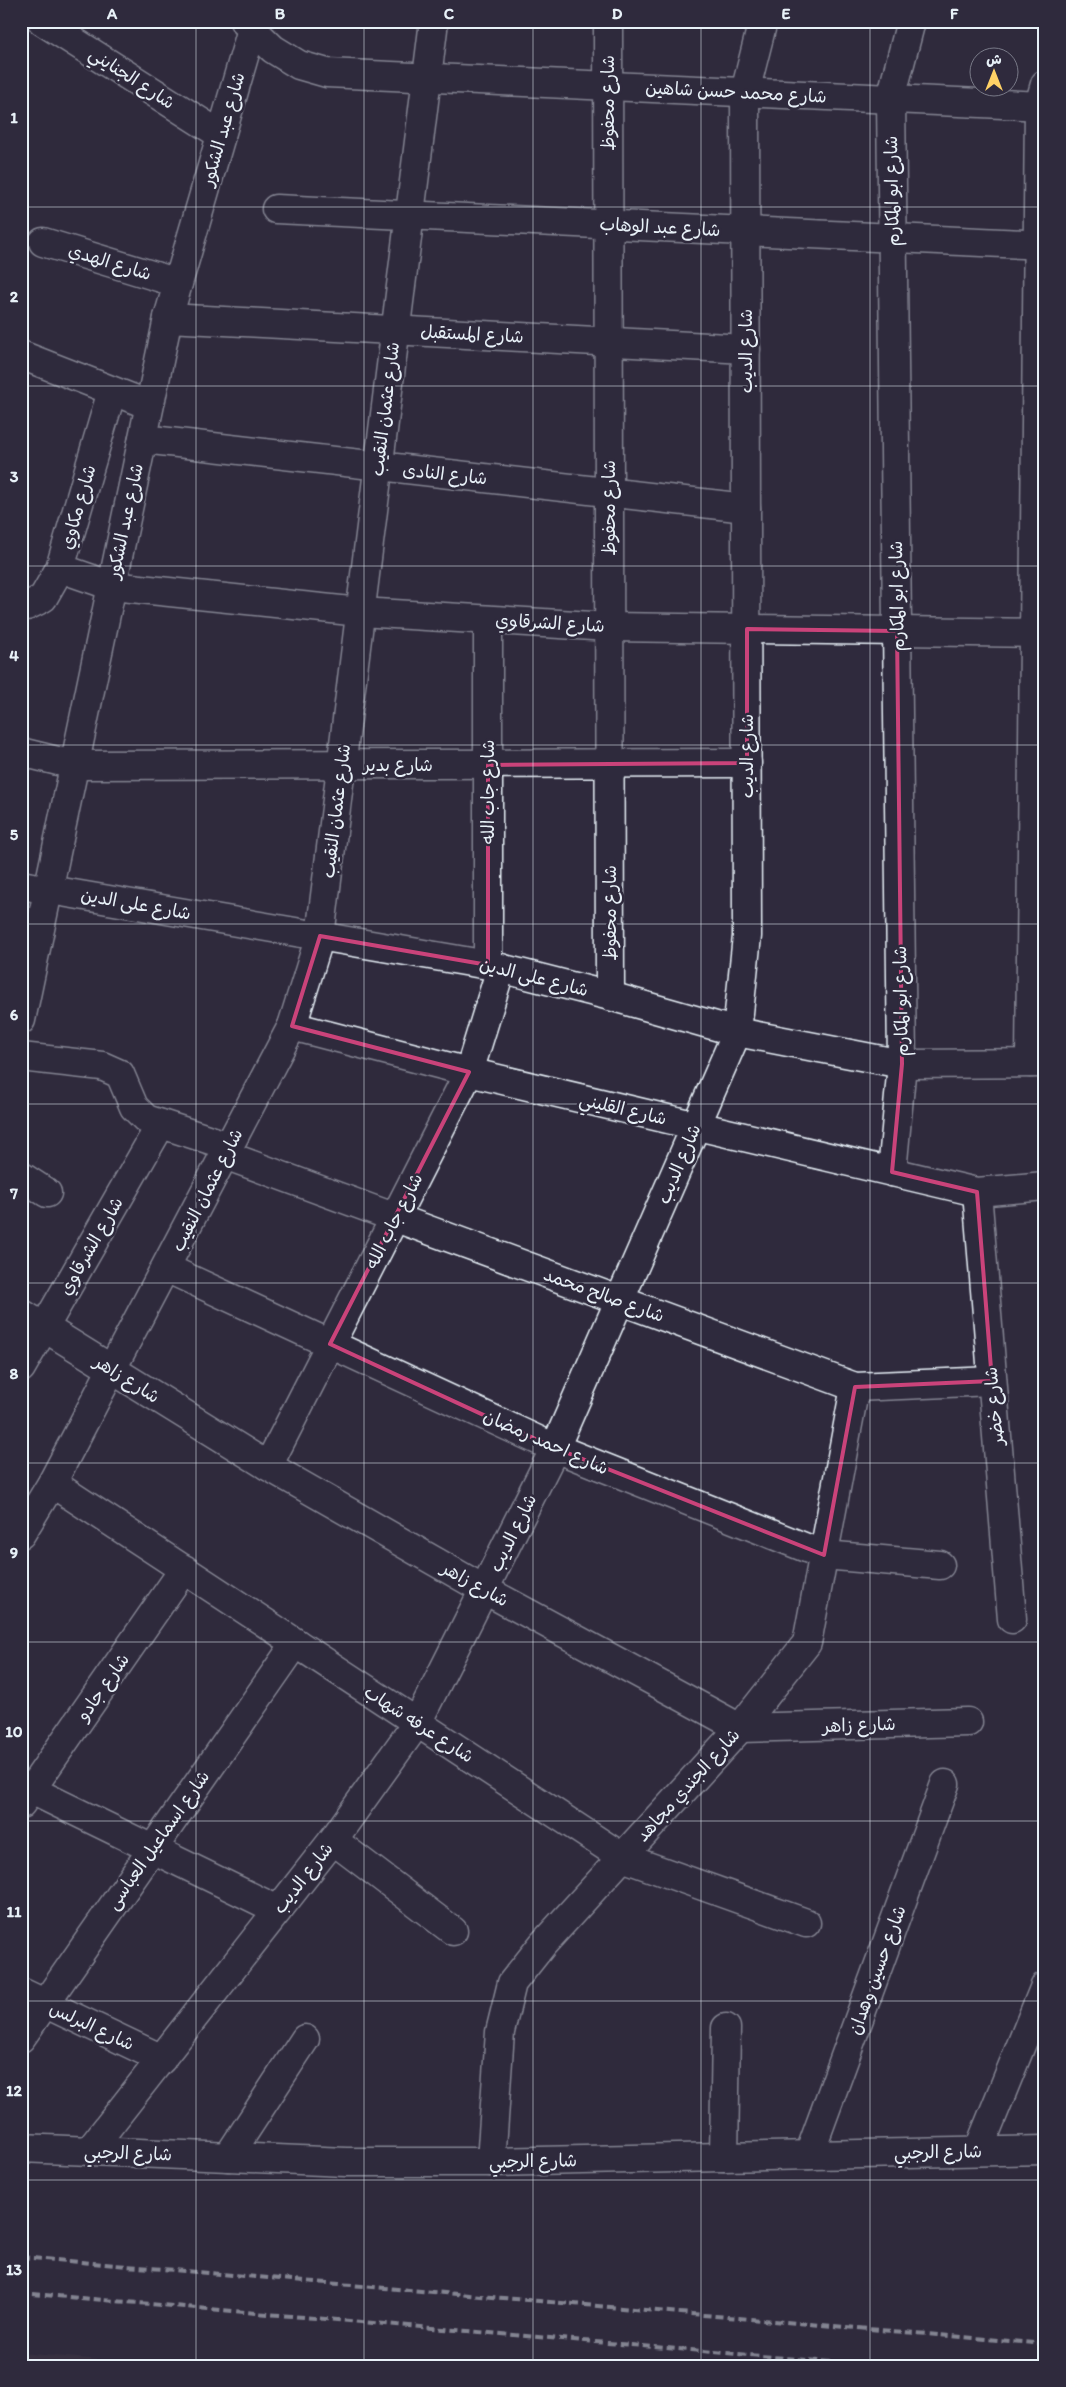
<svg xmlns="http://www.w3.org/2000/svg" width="1066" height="2387" font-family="Itim,'Playpen Sans Arabic',sans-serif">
<rect width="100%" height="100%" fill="#2f2a3d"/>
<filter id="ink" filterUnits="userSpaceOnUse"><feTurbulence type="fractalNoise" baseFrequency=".02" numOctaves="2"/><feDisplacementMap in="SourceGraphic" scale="10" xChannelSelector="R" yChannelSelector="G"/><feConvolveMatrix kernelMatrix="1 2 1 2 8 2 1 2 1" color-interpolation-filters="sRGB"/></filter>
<g filter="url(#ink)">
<!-- built -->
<path fill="#403945" d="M 21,2353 L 169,2366 L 21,2366 Z"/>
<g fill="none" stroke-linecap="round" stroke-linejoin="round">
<!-- minor casing -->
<g stroke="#e8f1f8" stroke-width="31">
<g id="minor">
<path d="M 42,21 L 221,135"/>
<path d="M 244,21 L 273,49 L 299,65 L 327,73 L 1045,106"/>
<path d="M 608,21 L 610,996"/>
<path d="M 276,209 L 1045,245"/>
<path d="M 43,242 L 178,283"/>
<path d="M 168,318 L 746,349"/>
<path d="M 21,355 L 149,405"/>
<path d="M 143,439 L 746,508"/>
<path d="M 60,568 L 112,586 L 360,612 L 609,627 L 1045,633"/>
<path d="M 21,605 L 27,606 L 43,598 L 60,568 L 112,391"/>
<path d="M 21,752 L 74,765 L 747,763"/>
<path d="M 21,885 L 488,965 L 610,996 L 737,1032 L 902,1064 L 1045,1063"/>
<path d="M 488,965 L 488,620"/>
<path d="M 21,1020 L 168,318 L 252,29"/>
<path d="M 292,1026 L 469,1072 L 977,1192 L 1045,1186"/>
<path d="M 21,1057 L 102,1066 L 120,1074 L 134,1107 L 146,1119 L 229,1146"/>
<path d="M 1030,1063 L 1039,105 L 1045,84"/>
<path d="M 225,1155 L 855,1387 L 992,1381"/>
<path d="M 892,1172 L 902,1064 L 891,98 L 911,21"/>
<path d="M 21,1176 L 47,1193"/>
<path d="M 977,1192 L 1012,1619"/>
<path d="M 166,1268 L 555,1448 L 824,1555 L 940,1565"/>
<path d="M 21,1313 L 268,1466 L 485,1590 L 740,1728 L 968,1722"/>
<path d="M 21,1368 L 161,1124"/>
<path d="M 268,1466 L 469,1072 L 501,968"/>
<path d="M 52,1483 L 622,1857 L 806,1923"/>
<path d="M 21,1534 L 52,1483 L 292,1026 L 320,936 L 434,21"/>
<path d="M 21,1785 L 278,1910"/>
<path d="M 21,1804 L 184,1569"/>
<path d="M 333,1840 L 453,1931"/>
<path d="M 21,1992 L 162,2059"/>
<path d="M 21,2038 L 296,1643"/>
<path d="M 89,2151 L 333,1840 L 417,1723 L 555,1448 L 737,1032 L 747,936 L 745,92 L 763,21"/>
<path d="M 978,2151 L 1045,1986"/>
<path d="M 809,2155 L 945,1784"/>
<path d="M 228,2157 L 305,2039"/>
<path d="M 724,2157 L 726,2028"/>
<path d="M 491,2162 L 500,2032 L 512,1983 L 543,1944 L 740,1728 L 807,1643 L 855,1387"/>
</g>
</g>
<!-- major casing -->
<g stroke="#e8f1f8" stroke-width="31">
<path id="major" d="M 21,2148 L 346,2162 L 491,2162 L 1045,2150"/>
</g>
<!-- minor -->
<use href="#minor" stroke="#2f2a3d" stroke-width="28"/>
<!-- major -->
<use href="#major" stroke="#2f2a3d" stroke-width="28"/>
<!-- rail -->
<g stroke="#e8f1f8" stroke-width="4" stroke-dasharray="8 4" stroke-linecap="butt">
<path d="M 21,2257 L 1045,2344"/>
<path d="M 21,2293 L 878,2366"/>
</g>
</g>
</g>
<!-- marked area -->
<path d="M0 0H1066V2387H0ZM 747,629 L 897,631 L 902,1064 L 892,1172 L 977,1192 L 992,1381 L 855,1387 L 824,1555 L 555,1448 L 330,1344 L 469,1072 L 292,1026 L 320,936 L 488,965 L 488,765 L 747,763 Z" fill="#2f2a3d" fill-opacity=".55" fill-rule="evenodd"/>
<path fill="none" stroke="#ca437a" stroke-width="4" stroke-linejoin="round" d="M 747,629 L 897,631 L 902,1064 L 892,1172 L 977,1192 L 992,1381 L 855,1387 L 824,1555 L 555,1448 L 330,1344 L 469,1072 L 292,1026 L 320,936 L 488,965 L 488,765 L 747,763 Z"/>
<!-- grid -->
<path fill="none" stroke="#e8f1f8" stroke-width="1" stroke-opacity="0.55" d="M 196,21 L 196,2366M 364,21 L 364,2366M 533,21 L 533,2366M 701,21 L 701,2366M 870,21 L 870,2366M 21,207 L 1045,207M 21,386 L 1045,386M 21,566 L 1045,566M 21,745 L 1045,745M 21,924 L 1045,924M 21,1104 L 1045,1104M 21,1283 L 1045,1283M 21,1463 L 1045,1463M 21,1642 L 1045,1642M 21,1821 L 1045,1821M 21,2001 L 1045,2001M 21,2180 L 1045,2180"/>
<g text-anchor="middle" stroke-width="5" stroke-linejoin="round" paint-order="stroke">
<!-- street labels -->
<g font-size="18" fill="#e8f1f8" stroke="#2f2a3d">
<text transform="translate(132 78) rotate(33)" y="6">شارع الجنايني</text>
<text transform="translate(736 92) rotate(3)" y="6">شارع محمد حسن شاهين</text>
<text transform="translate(608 103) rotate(-90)" y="6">شارع محفوظ</text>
<text transform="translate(223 129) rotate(-74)" y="6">شارع عبد الشكور</text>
<text transform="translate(892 191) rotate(-91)" y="6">شارع ابو المكارم</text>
<text transform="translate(660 227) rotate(3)" y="6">شارع عبد الوهاب</text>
<text transform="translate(110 262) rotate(17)" y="6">شارع الهدي</text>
<text transform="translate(472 334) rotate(3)" y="6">شارع المستقبل</text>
<text transform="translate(746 351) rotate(-90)" y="6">شارع الديب</text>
<text transform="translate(385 409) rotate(-83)" y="6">شارع عثمان النقيب</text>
<text transform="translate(445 474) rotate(6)" y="6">شارع النادى</text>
<text transform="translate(78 507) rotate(-74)" y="6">شارع مكاوي</text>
<text transform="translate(609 508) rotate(-90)" y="6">شارع محفوظ</text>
<text transform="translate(125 521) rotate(-78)" y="6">شارع عبد الشكور</text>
<text transform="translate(897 596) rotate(-91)" y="6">شارع ابو المكارم</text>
<text transform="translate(550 623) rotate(3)" y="6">شارع الشرقاوي</text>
<text transform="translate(747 756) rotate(-90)" y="6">شارع الديب</text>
<text x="398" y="771">شارع بدير</text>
<text transform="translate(488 792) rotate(-90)" y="6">شارع جاب الله</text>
<text transform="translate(336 811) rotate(-83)" y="6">شارع عثمان النقيب</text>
<text transform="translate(136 904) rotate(10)" y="6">شارع على الدين</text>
<text transform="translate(610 913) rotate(-90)" y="6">شارع محفوظ</text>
<text transform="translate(534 977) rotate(14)" y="6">شارع على الدين</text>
<text transform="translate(901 1001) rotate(-91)" y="6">شارع ابو المكارم</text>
<text transform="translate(623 1109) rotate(13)" y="6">شارع القليني</text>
<text transform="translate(679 1164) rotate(-67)" y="6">شارع الديب</text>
<text transform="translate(207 1190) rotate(-63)" y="6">شارع عثمان النقيب</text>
<text transform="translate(394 1221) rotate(-63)" y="6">شارع جاب الله</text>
<text transform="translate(91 1246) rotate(-60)" y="6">شارع الشرقاوي</text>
<text transform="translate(604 1295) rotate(20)" y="6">شارع صالح محمد</text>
<text transform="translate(127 1379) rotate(32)" y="6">شارع زاهر</text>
<text transform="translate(994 1406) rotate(-95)" y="6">شارع خضر</text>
<text transform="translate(546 1442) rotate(24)" y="6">شارع احمد رمضان</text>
<text transform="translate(513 1533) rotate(-64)" y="6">شارع الديب</text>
<text transform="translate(475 1584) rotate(29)" y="6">شارع زاهر</text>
<text transform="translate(103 1687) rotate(-55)" y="6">شارع جادو</text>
<text transform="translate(419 1724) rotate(33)" y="6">شارع عرفه شهاب</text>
<text transform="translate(859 1725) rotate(-2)" y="6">شارع زاهر</text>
<text transform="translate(688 1785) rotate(-48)" y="6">شارع الجندي مجاهد</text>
<text transform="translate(158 1840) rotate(-55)" y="6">شارع اسماعيل العباسى</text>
<text transform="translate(303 1878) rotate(-52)" y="6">شارع الديب</text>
<text transform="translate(877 1970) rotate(-70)" y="6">شارع حسين وهدان</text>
<text transform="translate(92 2026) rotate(25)" y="6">شارع البرلس</text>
<text transform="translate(938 2152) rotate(-1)" y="6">شارع الرجبي</text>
<text transform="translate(128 2153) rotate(2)" y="6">شارع الرجبي</text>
<text transform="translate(533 2161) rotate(-1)" y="6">شارع الرجبي</text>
</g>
</g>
<!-- margin -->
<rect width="1066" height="2387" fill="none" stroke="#2f2a3d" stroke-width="55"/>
<!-- north arrow -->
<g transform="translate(994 72)"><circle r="24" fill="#2f2a3d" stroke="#797a88"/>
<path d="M0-4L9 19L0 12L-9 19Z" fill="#ffd166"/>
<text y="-8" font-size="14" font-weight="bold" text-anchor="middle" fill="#e8f1f8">ش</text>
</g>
<rect x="28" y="28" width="1010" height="2332" fill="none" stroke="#e8f1f8" stroke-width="2"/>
<g font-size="16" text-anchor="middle" font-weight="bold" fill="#e8f1f8">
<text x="112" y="19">A</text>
<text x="280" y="19">B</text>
<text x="449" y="19">C</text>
<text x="617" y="19">D</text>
<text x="786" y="19">E</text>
<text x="954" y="19">F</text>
<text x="14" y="123">1</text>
<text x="14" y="302">2</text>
<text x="14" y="482">3</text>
<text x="14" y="661">4</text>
<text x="14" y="840">5</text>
<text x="14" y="1020">6</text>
<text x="14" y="1199">7</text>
<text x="14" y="1379">8</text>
<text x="14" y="1558">9</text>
<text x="14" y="1737">10</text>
<text x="14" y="1917">11</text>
<text x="14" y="2096">12</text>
<text x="14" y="2275">13</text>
</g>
</svg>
